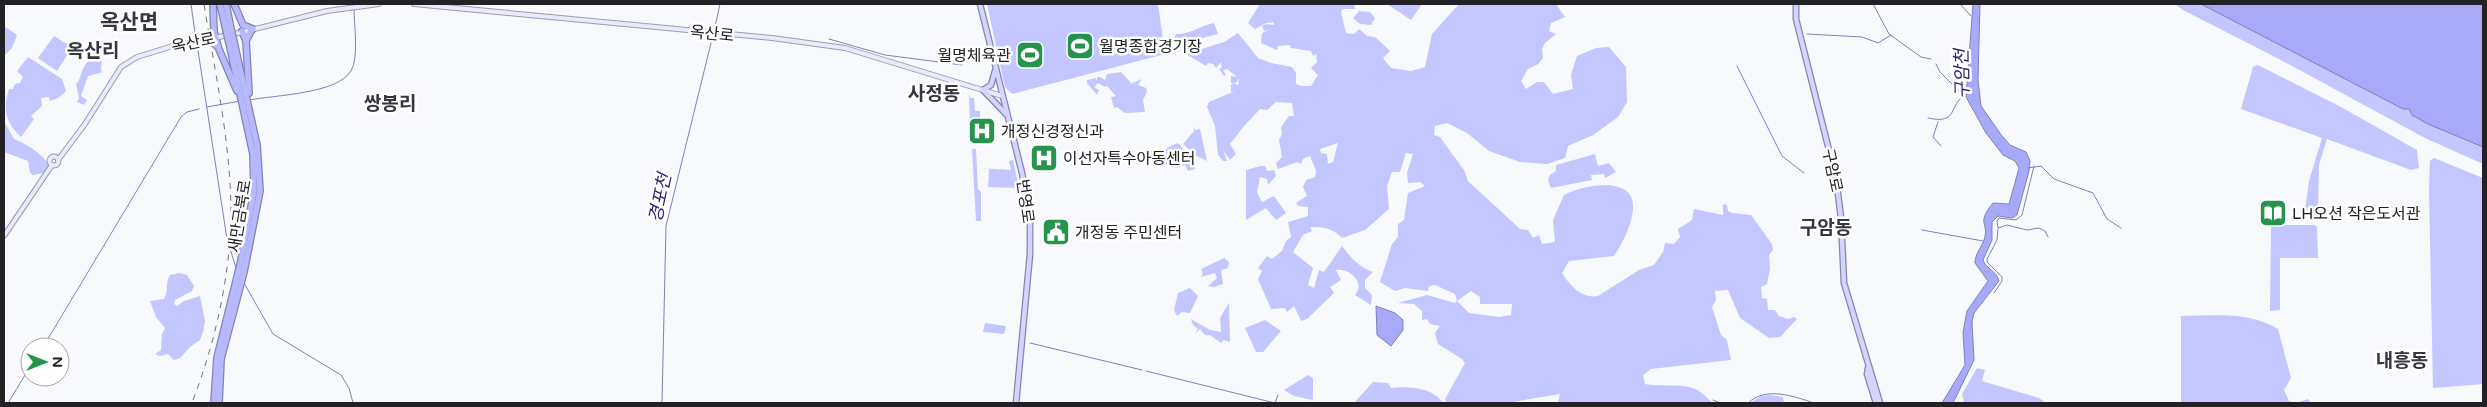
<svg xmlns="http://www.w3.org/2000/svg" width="2487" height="407" font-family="'Varela Round','Noto Sans KR',sans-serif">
<rect width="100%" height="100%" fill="#f8f9fd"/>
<!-- green -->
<g fill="#c4c6ff" fill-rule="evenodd">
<path d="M 987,4 L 1158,4 L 1165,54 L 1012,94 L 1005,87 Z"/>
<path d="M 1260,4 L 1354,4 L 1355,9 L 1343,9 L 1341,12 L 1346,33 L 1354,34 L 1359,29 L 1367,36 L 1375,37 L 1390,51 L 1383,58 L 1391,68 L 1411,71 L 1425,67 L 1432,34 L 1459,4 L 1556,4 L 1565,17 L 1551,23 L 1549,31 L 1556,34 L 1545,43 L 1542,49 L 1543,58 L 1538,64 L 1528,69 L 1521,81 L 1526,89 L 1537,82 L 1544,82 L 1553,94 L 1573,89 L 1571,75 L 1577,56 L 1596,48 L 1609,47 L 1626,67 L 1627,102 L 1618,117 L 1593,135 L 1568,146 L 1565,158 L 1547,164 L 1520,162 L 1489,151 L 1467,133 L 1447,123 L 1435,126 L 1434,135 L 1440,137 L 1450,151 L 1464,170 L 1468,181 L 1520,229 L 1528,230 L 1533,238 L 1539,235 L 1542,244 L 1555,242 L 1553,220 L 1564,195 C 1579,187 1619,178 1630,195 C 1640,209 1623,244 1614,256 L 1569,261 L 1562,273 C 1570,285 1581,299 1598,296 L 1639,270 L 1654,265 L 1663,252 L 1665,243 L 1674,244 L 1680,237 L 1678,229 L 1692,220 L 1694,209 L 1723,215 L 1723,204 L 1727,205 L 1728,211 L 1732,213 L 1751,215 L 1772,244 L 1773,250 L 1769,255 L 1770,269 L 1767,284 L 1761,287 L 1762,298 L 1767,299 L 1768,310 L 1775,310 L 1779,316 L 1788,319 L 1794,317 L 1797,319 L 1780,337 L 1769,338 L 1740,318 L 1728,290 L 1715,291 L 1716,300 L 1712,307 L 1721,335 L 1727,340 L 1731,360 L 1651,369 L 1643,375 L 1645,384 C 1660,387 1685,383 1697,390 C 1703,393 1708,399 1713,403 L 1558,403 L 1560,394 L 1507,403 L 1447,403 L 1445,399 L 1465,363 L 1462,359 L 1438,344 L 1435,333 L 1440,326 L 1430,324 L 1427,319 L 1422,320 L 1422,311 L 1414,304 L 1398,303 L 1427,295 L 1455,303 L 1457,301 L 1455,294 L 1435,285 L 1429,286 L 1428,291 L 1405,288 L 1395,291 L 1380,282 L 1392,244 L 1398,237 L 1398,224 L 1404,220 L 1408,193 L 1425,186 L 1420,182 L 1408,183 L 1407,173 L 1413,154 L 1406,153 L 1400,172 L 1392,172 L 1387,186 L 1389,209 L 1365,230 L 1342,238 C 1332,228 1324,227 1310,227 L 1312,231 L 1303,235 L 1293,252 L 1313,268 L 1308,285 L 1314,288 L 1319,270 L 1324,272 L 1342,246 C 1351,258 1359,267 1373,272 L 1365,280 L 1365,288 L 1372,295 L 1371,305 L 1355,295 C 1366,282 1349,268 1336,270 L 1341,280 L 1330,287 L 1334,293 L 1307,319 L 1301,321 L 1294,306 L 1287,312 L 1285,308 L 1271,309 L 1258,279 L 1262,271 L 1258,268 L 1267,256 L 1272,259 L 1282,251 L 1286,241 L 1291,237 L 1288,222 L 1308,216 L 1308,207 L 1298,206 L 1296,203 L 1307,196 L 1303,187 L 1306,180 L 1315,177 L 1316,171 L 1310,156 L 1303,159 L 1301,164 L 1297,162 L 1278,169 L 1276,163 L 1282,157 L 1279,140 L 1282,134 L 1281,127 L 1289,116 L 1294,116 L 1292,103 L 1276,102 L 1267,110 L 1260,109 L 1244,126 L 1230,144 L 1236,154 L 1230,160 L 1223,150 L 1227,161 L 1223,161 L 1218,155 L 1215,126 L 1207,107 L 1209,102 L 1235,91 L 1231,92 L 1231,87 L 1237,91 L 1230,86 L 1233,83 L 1238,85 L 1239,78 L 1236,83 L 1231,83 L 1231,76 L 1237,77 L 1227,69 L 1223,70 L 1226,75 L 1224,76 L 1219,69 L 1222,68 L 1221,62 L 1216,68 L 1213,64 L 1208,63 L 1206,66 L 1186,54 L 1224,42 L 1238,33 L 1258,58 L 1271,63 L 1292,67 L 1296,73 L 1296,84 L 1301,86 L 1311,86 L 1318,75 L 1311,68 L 1317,62 L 1316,54 L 1313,56 L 1311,51 L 1291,48 L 1290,45 L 1278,46 L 1277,50 L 1261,43 L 1262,33 L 1270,29 L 1264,31 L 1262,26 L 1266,24 L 1274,25 L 1273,22 L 1266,23 L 1255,29 L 1248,23 ZM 1338,143 L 1333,162 L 1328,164 L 1327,154 L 1321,153 L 1320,149 ZM 1471,291 L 1480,297 L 1480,304 L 1512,304 L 1511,315 L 1499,317 L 1469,313 L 1457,301 Z"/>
<path d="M 1387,4 L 1422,4 L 1411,20 Z"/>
<path d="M 2175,4 L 2483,4 L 2483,164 L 2425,138 L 2277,58 L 2183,10 Z"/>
<path d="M 1359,11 L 1370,12 L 1375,18 L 1371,25 L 1360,24 L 1353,18 Z"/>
<path d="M 1214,23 L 1218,34 L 1176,45 L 1174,38 L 1176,34 C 1192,34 1199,26 1214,23 Z"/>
<path d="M 4,26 L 17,35 L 12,48 L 4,56 Z"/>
<path d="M 54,36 L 65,43 L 74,44 L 57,71 L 38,58 Z"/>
<path d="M 98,44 L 103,46 L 101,71 L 103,72 L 88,76 L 81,96 L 87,100 L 84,105 L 77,102 L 79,98 L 76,84 C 81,79 80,75 83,69 C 88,60 93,53 98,44 Z"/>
<path d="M 28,57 L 62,79 L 66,91 L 58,98 L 50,101 L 49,97 L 41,98 L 42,106 L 31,116 L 34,119 L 21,137 C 5,122 3,109 9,89 L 13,89 L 15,84 L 20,83 L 23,77 L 17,71 Z"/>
<path d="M 2258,65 L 2341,107 L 2417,150 L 2419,168 L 2411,170 L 2327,139 L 2319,165 L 2318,215 L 2304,217 L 2309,181 L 2322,138 L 2241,109 L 2253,67 Z"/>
<path d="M 1121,72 L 1133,85 L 1132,83 L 1142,79 L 1138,85 L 1146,88 L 1147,92 L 1143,100 L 1145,112 L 1125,113 L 1117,107 L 1114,108 L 1111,97 L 1116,96 L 1107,86 L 1105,87 L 1098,83 L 1094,87 L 1099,90 L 1097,95 L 1087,83 L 1087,80 L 1096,78 L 1097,82 L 1097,77 L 1100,77 L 1105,80 L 1107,74 Z"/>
<path d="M 969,91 L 970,98 L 974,98 L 975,111 L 980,111 L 980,128 L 970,126 Z"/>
<path d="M 4,121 L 14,139 C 26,144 41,152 49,165 L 44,173 L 33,175 L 30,173 L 28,161 L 4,152 Z"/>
<path d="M 1193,126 L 1195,130 L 1200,129 L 1207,161 L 1195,155 L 1183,144 L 1194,131 Z"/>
<path d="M 1178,143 L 1187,153 L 1179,157 L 1181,164 L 1192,161 L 1195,169 L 1188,171 L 1185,165 L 1177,168 L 1175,166 L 1168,167 L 1163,161 L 1155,166 L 1154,163 L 1158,162 L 1156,157 L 1160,154 L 1165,158 L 1163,156 L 1167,148 Z"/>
<path d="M 972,149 L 976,149 L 978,189 L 981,192 L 981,221 L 976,221 Z"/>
<path d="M 1595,154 L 1598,166 L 1609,163 L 1616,172 L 1605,178 L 1604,174 L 1591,175 L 1592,180 L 1551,188 L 1548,180 L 1550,175 L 1556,171 L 1556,165 Z"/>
<path d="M 2434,158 L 2483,178 L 2483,384 L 2433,388 L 2429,189 L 2430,161 Z"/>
<path d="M 1013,160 L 1019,188 L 988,187 L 989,169 L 978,168 L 1011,170 L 1009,161 Z"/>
<path d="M 1260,166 L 1265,166 L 1267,171 L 1274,170 L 1276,176 L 1268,185 L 1267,179 L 1260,177 L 1257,192 L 1262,202 L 1274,196 L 1286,213 L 1276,220 L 1266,208 L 1246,220 L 1246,170 Z"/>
<path d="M 2271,225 L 2315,225 L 2317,227 L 2318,258 L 2280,258 L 2280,310 L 2270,311 Z"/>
<path d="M 1224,258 L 1229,262 L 1228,268 L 1221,270 L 1223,284 L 1214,287 L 1208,286 L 1217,278 L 1215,273 L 1201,277 L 1203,274 L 1201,269 Z"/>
<path d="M 179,273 L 187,275 L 194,286 L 192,291 L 175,300 L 174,304 L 177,306 L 184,301 L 200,296 L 205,321 L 203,332 L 200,340 L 190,347 L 180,358 L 174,360 L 168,354 L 159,356 L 155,354 L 161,350 L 162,334 L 165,328 L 156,317 L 150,301 L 164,299 C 169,291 165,283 170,275 Z"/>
<path d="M 1190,288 L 1198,296 L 1190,313 L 1182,312 L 1177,316 L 1174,310 L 1178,293 Z"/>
<path d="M 1229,303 L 1230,342 L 1224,340 L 1221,343 L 1210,335 L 1205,335 L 1200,329 L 1195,334 L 1198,329 L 1193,325 L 1191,319 L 1210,330 L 1221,332 L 1220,318 Z"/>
<path d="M 2181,316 C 2214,316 2248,311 2278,329 L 2291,378 L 2284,390 L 2289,401 L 2295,403 L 2308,399 L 2311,403 L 2181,403 Z"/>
<path d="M 1265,320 L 1281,331 L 1263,352 L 1256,352 L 1245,328 Z"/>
<path d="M 985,323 L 1006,326 L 1004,334 L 983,332 Z"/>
<path d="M 1977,368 L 1985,370 L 1982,381 L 2039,398 L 2046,403 L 1964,403 L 1962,394 Z"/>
<path d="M 1308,375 L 1313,378 L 1313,400 L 1294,396 L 1284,390 Z"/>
<path d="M 1373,382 L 1388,383 L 1391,388 C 1407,386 1433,387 1443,403 L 1354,403 Z"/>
<path d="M 1770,395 L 1783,397 L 1784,403 L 1750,403 L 1761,396 Z"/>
</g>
<!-- water -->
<g fill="#a9a9fa" stroke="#8080ba">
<path d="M 1973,4 L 1980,4 L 1978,80 L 1981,106 L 2002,136 L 2010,145 L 2026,152 L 2030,161 L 2029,171 L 2017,215 L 2012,218 L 1998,216 L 1992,222 L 1992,240 L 1983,260 C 1986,269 1997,271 1999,281 L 1974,313 L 1972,322 L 1974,360 L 1953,403 L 1942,403 L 1965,365 L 1963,333 L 1967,311 L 1988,281 L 1975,263 C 1975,254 1981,248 1984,240 C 1990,222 1975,225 1993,203 L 2009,204 L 2019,168 L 2015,161 L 2003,155 L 1986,133 L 1966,97 Z"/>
<path d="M 2201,4 L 2483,4 L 2483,147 L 2428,124 L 2412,115 L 2409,109 L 2403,109 Z"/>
<path d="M 1376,306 L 1395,313 L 1403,320 L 1403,330 L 1391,346 L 1377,335 Z"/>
</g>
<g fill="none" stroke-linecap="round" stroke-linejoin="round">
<!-- stream -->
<g stroke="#8080ba" stroke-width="1">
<path d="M 191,4 L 196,40"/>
<path d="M 1873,4 L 1889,34 L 1921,57 L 1931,59"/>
<path d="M 1960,4 L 1971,16"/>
<path d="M 714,31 L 720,4"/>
<path d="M 1807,34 L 1862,37 L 1878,43 L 1891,35"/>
<path d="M 829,39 L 885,55 L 962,65"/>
<path d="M 197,44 L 227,239 L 237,271"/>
<path d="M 1936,64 L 1940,72 L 1963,95"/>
<path d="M 1737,66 L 1782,156 L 1804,173"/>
<path d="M 249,100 C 275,95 337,94 351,71 C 359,58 354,24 354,9"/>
<path d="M 207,107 L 240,101"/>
<path d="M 1928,118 C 1960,125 1947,105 1966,94"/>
<path d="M 1938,122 L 1933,137 L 1941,146"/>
<path d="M 2034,166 L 2022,215 L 2016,220 L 1999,218 L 1997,221 L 1998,228 L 2007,225 L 2027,230 L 2039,228 L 2045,231 L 2048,237"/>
<path d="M 2028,168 L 2041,166 L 2054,179 L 2093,193 L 2107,219 L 2121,228"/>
<path d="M 1922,230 L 1983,241"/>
<path d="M 244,283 L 273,334 L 341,375 L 349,388 L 353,403"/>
<path d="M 1994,293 L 2002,281 L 2002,277 L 1987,262 L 1987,259 L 1997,240 L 1998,229"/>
<path d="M 1030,343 L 1142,370"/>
<path d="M 43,347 L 181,117 L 187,112 L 199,109"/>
<path d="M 1146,371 L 1275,403 L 1278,395"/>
<path d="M 1713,400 L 1720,403"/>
<path d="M 8,403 L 30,367"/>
<path d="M 662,403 L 666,226 L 713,35"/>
<path d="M 1748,403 C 1766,386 1793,396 1814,403"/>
</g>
<!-- secondary casing -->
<g stroke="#9c9da7" stroke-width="6">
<g id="secondary">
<path d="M 414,4 L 772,38 L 845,48 L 1002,96"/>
<circle cx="54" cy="161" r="4.5"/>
<path d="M 58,160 L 85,124 L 121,67 L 137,57 L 173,46 L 239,33 L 327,11 L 379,4"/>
<path d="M 4,236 L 52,165"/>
</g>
</g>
<!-- primary casing -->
<g stroke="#8384b2" stroke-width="7">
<g id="primary">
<path d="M 980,4 L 1022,173 L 1030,218 L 1030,254 L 1016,403"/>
<path d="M 1796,4 L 1796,19 L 1836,178 L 1841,218 L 1844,283 L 1880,403"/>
<path d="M 995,71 L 991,85 L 983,90 L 1006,114"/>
<path d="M 1868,368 L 1867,374 L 1876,403"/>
</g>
</g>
<!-- highway casing -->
<g stroke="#8384b2" stroke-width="8">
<g id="highway">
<path d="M 213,4 L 214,32 L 218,46"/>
<path d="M 220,4 L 226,30"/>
<path d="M 226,4 L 231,29"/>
<path d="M 234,4 L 243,25 L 253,29"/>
<path d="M 242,31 L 246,41"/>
<path d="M 214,32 L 208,39 L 218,47 L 237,91"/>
<path d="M 249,93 L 246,41 L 252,29"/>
<path d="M 214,403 L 217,358 L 240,265 L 254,191 L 253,154 L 229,43"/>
<path d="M 219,403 L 221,359 L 244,272 L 260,191 L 257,145 L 234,42"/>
</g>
</g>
<!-- secondary -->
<use href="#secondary" stroke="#e9eaff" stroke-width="4"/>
<!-- primary -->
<use href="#primary" stroke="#d4d4fe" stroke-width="4.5"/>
<!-- highway -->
<use href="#highway" stroke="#b7b8fe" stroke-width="5.5"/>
<!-- rail -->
<path stroke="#737478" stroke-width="1" stroke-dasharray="6 6" stroke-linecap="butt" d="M 193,400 C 215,343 230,277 231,215 C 231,144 215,73 204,4"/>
<!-- highway-bridge casing -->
<g stroke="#8384b2" stroke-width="8" stroke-linecap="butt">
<g id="highway-bridge">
<path d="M 231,29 L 234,42"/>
<path d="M 226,30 L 229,43"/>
</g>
</g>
<!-- highway-bridge -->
<use href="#highway-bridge" stroke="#b7b8fe" stroke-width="5.5"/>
</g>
<!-- icons -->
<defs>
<g id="stadium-square" transform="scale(1.4375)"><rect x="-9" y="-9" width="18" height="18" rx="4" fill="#27934c" stroke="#fff"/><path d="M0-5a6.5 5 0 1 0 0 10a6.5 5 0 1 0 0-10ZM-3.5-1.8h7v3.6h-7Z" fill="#fff"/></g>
<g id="hospital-square" transform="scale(1.4375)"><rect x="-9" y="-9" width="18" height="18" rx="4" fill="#27934c" stroke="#fff"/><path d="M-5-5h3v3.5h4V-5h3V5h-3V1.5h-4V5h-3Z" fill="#fff"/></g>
<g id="library-square" transform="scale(1.4375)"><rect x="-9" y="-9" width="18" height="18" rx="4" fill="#27934c" stroke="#fff"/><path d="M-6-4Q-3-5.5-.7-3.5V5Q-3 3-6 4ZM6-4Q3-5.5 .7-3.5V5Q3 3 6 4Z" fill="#fff"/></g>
<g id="civic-square" transform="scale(1.4375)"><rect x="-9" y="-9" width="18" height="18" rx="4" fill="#27934c" stroke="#fff"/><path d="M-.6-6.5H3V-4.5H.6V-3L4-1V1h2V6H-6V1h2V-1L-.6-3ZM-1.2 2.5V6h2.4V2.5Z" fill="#fff"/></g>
</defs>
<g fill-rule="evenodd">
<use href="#stadium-square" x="1080" y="46"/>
<use href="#stadium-square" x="1030" y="55"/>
<use href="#hospital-square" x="982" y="131"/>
<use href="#hospital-square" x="1044" y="158"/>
<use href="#library-square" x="2273" y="213"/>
<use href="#civic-square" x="1056" y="232"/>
</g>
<g text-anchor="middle" stroke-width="5" stroke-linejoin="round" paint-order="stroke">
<!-- street labels -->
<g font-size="16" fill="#222226" stroke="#fff">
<text transform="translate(712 33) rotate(6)" y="6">옥산로</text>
<text transform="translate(193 42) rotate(-12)" y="6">옥산로</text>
<text transform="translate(1833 170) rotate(78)" y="6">구암로</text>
<text transform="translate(1026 201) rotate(82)" y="6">번영로</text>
<text transform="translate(239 216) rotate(-81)" y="6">새만금북로</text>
</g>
<!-- poi labels -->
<g font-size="16" fill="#222226" stroke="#fff" text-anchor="start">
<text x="1099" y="52">월명종합경기장</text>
<text x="1011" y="61" text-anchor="end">월명체육관</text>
<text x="1001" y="137">개정신경정신과</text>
<text x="1063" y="164">이선자특수아동센터</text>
<text x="2292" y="219">LH오션 작은도서관</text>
<text x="1075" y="238">개정동 주민센터</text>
</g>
<!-- water labels -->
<g font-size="18" font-style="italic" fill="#30207b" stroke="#fff">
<text transform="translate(1962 74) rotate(-91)" y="6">구암천</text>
<text transform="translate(660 198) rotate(-78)" y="6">경포천</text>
</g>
<!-- quarter labels -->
<g font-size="19" font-weight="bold" fill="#36363f" stroke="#fff">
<text x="93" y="57">옥산리</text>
<text x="934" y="100">사정동</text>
<text x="390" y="110">쌍봉리</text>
<text x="1826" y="234">구암동</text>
<text x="2402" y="367">내흥동</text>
</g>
<!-- district labels -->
<g font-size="21" font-weight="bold" fill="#36363f" stroke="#fff">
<text x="129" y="29">옥산면</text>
</g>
</g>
<!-- border -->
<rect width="2487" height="407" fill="none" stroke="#222226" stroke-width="10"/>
<!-- north arrow -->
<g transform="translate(45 362) rotate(90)"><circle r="24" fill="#ffffff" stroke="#a7a7a8"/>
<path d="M0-4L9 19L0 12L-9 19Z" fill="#27934c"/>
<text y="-8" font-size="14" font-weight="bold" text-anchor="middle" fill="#222226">N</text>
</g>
</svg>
